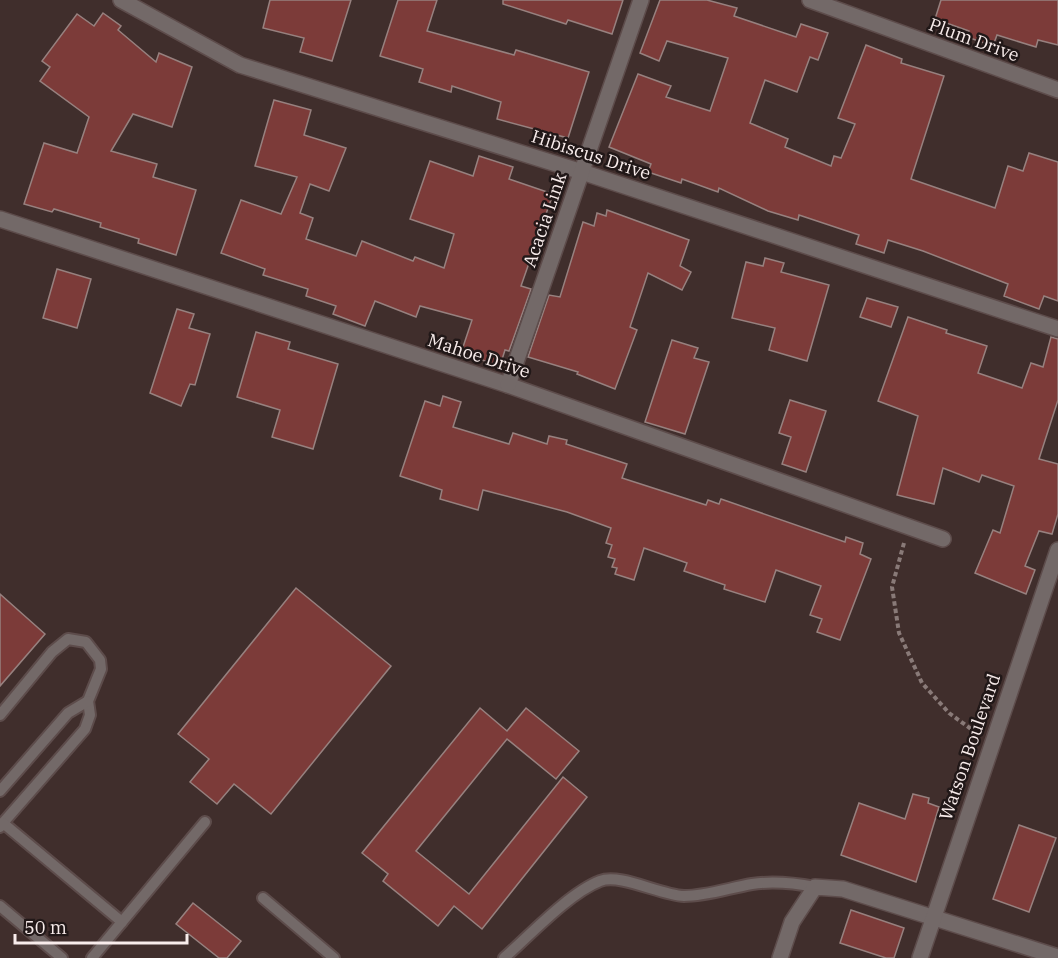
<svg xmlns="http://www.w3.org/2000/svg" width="1058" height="958" font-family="'IBM Plex Serif',serif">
<rect width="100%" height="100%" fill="#402e2c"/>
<!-- building -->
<g fill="#7c3b39" stroke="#97817f" stroke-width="1.5">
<path d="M 270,0 L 351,0 L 332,61 L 300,52 L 304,38 L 263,28 Z"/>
<path d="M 398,0 L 437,0 L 427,31 L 514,55 L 516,50 L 589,72 L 568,138 L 497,119 L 501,102 L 452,86 L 451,92 L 419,82 L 423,69 L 380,56 Z"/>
<path d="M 503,0 L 623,0 L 612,34 L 568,20 L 566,24 L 503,4 Z"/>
<path d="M 660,0 L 707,0 L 737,8 L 734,16 L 796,37 L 801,24 L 828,33 L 818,60 L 810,57 L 797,92 L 765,80 L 750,123 L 788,139 L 785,147 L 831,166 L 834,156 L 841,158 L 855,124 L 838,118 L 866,45 L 902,59 L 901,63 L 944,76 L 911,179 L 995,208 L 1008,166 L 1023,171 L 1029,153 L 1058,162 L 1058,301 L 1044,296 L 1039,309 L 1004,296 L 1008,284 L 923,251 L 888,240 L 884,253 L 856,244 L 859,235 L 799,215 L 798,220 L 768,211 L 719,188 L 718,192 L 682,179 L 681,183 L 648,172 L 651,164 L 609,147 L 638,74 L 671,86 L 666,97 L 710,111 L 728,58 L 667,41 L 659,61 L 640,53 Z"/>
<path d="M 941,0 L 1058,0 L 1058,45 L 1038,40 L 1036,47 L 997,35 L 993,46 L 967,37 L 969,31 L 935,19 Z"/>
<path d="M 103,13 L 121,26 L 118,30 L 156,62 L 159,53 L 192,67 L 172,127 L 133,114 L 111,151 L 157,164 L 153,177 L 196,190 L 176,255 L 138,243 L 139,239 L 100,227 L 101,223 L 54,209 L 52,212 L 24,204 L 44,143 L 77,153 L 89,117 L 40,81 L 50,67 L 42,61 L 77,14 L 94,26 Z"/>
<path d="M 274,100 L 311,110 L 304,135 L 346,148 L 329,191 L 310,184 L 300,213 L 313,218 L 306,239 L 356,256 L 362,241 L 413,261 L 415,257 L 444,268 L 454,234 L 410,219 L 430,161 L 473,176 L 479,156 L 513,167 L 509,179 L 553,194 L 521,286 L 531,289 L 509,351 L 505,350 L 500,366 L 461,353 L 472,320 L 420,306 L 416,317 L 375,301 L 365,326 L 333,314 L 336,306 L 306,296 L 308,289 L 263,275 L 265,269 L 221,253 L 241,200 L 281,214 L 297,177 L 255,166 Z"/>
<path d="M 607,210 L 689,240 L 680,266 L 691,272 L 682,290 L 648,273 L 630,327 L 637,330 L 615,389 L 577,374 L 578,372 L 528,357 L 549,295 L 560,297 L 583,222 L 594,226 L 597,213 L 606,216 Z"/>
<path d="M 765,258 L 784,263 L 781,272 L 829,285 L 807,361 L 769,350 L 775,328 L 732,318 L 746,262 L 763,266 Z"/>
<path d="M 57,269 L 91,279 L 77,328 L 43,318 Z"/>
<path d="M 867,298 L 898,307 L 891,327 L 860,317 Z"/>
<path d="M 177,309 L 194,314 L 189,328 L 210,334 L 195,385 L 190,384 L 181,406 L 150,393 Z"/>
<path d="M 908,317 L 947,330 L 946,333 L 987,346 L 978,373 L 1022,388 L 1031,363 L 1043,367 L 1051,337 L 1058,339 L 1058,400 L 1039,459 L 1058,464 L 1058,514 L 1052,534 L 1039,531 L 1025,566 L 1035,570 L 1026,594 L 975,573 L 993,530 L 1000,533 L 1014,486 L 982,475 L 979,482 L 943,468 L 934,504 L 897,495 L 918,416 L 878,401 Z"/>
<path d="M 256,332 L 290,342 L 288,349 L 338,364 L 313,449 L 272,437 L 280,410 L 237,397 Z"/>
<path d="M 672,340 L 698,348 L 694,358 L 709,362 L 685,434 L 645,422 Z"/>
<path d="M 443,396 L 461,402 L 453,427 L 509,444 L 513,433 L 547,444 L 549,436 L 567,440 L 566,444 L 627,464 L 622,478 L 706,505 L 708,500 L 719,504 L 721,499 L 845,542 L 846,537 L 863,543 L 860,554 L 871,559 L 840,640 L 817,632 L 822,619 L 810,615 L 821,586 L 776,570 L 765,602 L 724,589 L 725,585 L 684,571 L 687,563 L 644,548 L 634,580 L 615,574 L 617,568 L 612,567 L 615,559 L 608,557 L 612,545 L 606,543 L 611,528 L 567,512 L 483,490 L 478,510 L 440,499 L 442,490 L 400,476 L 425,401 L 440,406 Z"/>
<path d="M 790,400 L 826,411 L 806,472 L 782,464 L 791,437 L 779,433 Z"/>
<path d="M 296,588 L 391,666 L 271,814 L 234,784 L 217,804 L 190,782 L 209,759 L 178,734 Z"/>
<path d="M 0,594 L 45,634 L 0,686 Z"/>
<path d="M 480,708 L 507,731 L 526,708 L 579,751 L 556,779 L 507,739 L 416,851 L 469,894 L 563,777 L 587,797 L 482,929 L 454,906 L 438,926 L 383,881 L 388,874 L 362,853 Z"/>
<path d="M 913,794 L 929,798 L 928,803 L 939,807 L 916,882 L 841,855 L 859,803 L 905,819 Z"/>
<path d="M 1019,825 L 1056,838 L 1029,912 L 993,899 Z"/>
<path d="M 193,903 L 241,941 L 227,958 L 219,958 L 176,924 Z"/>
<path d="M 851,910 L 904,928 L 894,958 L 886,958 L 840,943 Z"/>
</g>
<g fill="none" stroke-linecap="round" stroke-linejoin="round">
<!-- service casing -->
<g stroke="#5d4c4b" stroke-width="14">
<g id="service">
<path d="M 0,715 L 52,652 L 68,639 L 86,642 L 100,660 L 101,669 L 88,701 L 90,715 L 85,729 L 3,823"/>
<path d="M 0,791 L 68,713 L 88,701"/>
<path d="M 0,827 L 3,823 L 122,922"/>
<path d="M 263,898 L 334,958"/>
<path d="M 0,906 L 62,958"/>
<path d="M 92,958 L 205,822"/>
<path d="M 504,958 C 529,936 569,893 600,881 C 620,873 660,895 684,896 C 707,896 729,888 752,884 C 773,881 794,883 815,887"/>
</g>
</g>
<!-- minor casing -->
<g stroke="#5d4c4b" stroke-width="18">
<g id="minor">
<path d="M 121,0 L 240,65 L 582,172 L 1058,329"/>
<path d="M 810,0 L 1058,90"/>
<path d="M 0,219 L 508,385 L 943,539"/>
<path d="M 508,385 L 641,0"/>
<path d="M 780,958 L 792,922 L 815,887 L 843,889 L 1058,957"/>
<path d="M 920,958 L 1058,550"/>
</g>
</g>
<!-- path -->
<path stroke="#897a78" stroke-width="4" stroke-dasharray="4.5 3" stroke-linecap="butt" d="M 904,543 L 892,587 L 899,633 L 922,683 L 949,713 L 978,734"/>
<!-- service -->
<use href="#service" stroke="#736968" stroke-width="10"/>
<!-- minor -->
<use href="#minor" stroke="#736968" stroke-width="15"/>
</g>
<g text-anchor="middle" stroke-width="5" stroke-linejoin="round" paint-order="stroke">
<!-- street labels -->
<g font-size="18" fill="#f8eceb" stroke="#211818">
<text transform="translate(974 40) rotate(20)" y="6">Plum Drive</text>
<text transform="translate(591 155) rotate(18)" y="6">Hibiscus Drive</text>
<text transform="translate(545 220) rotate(-71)" y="6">Acacia Link</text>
<text transform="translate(479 356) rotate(18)" y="6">Mahoe Drive</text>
<text transform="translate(970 747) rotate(-71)" y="6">Watson Boulevard</text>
</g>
</g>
<!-- scale -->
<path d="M15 934v9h172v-9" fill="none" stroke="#f8eceb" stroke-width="3"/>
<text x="24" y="934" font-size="18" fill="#f8eceb" stroke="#211818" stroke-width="4.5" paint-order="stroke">50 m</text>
</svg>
